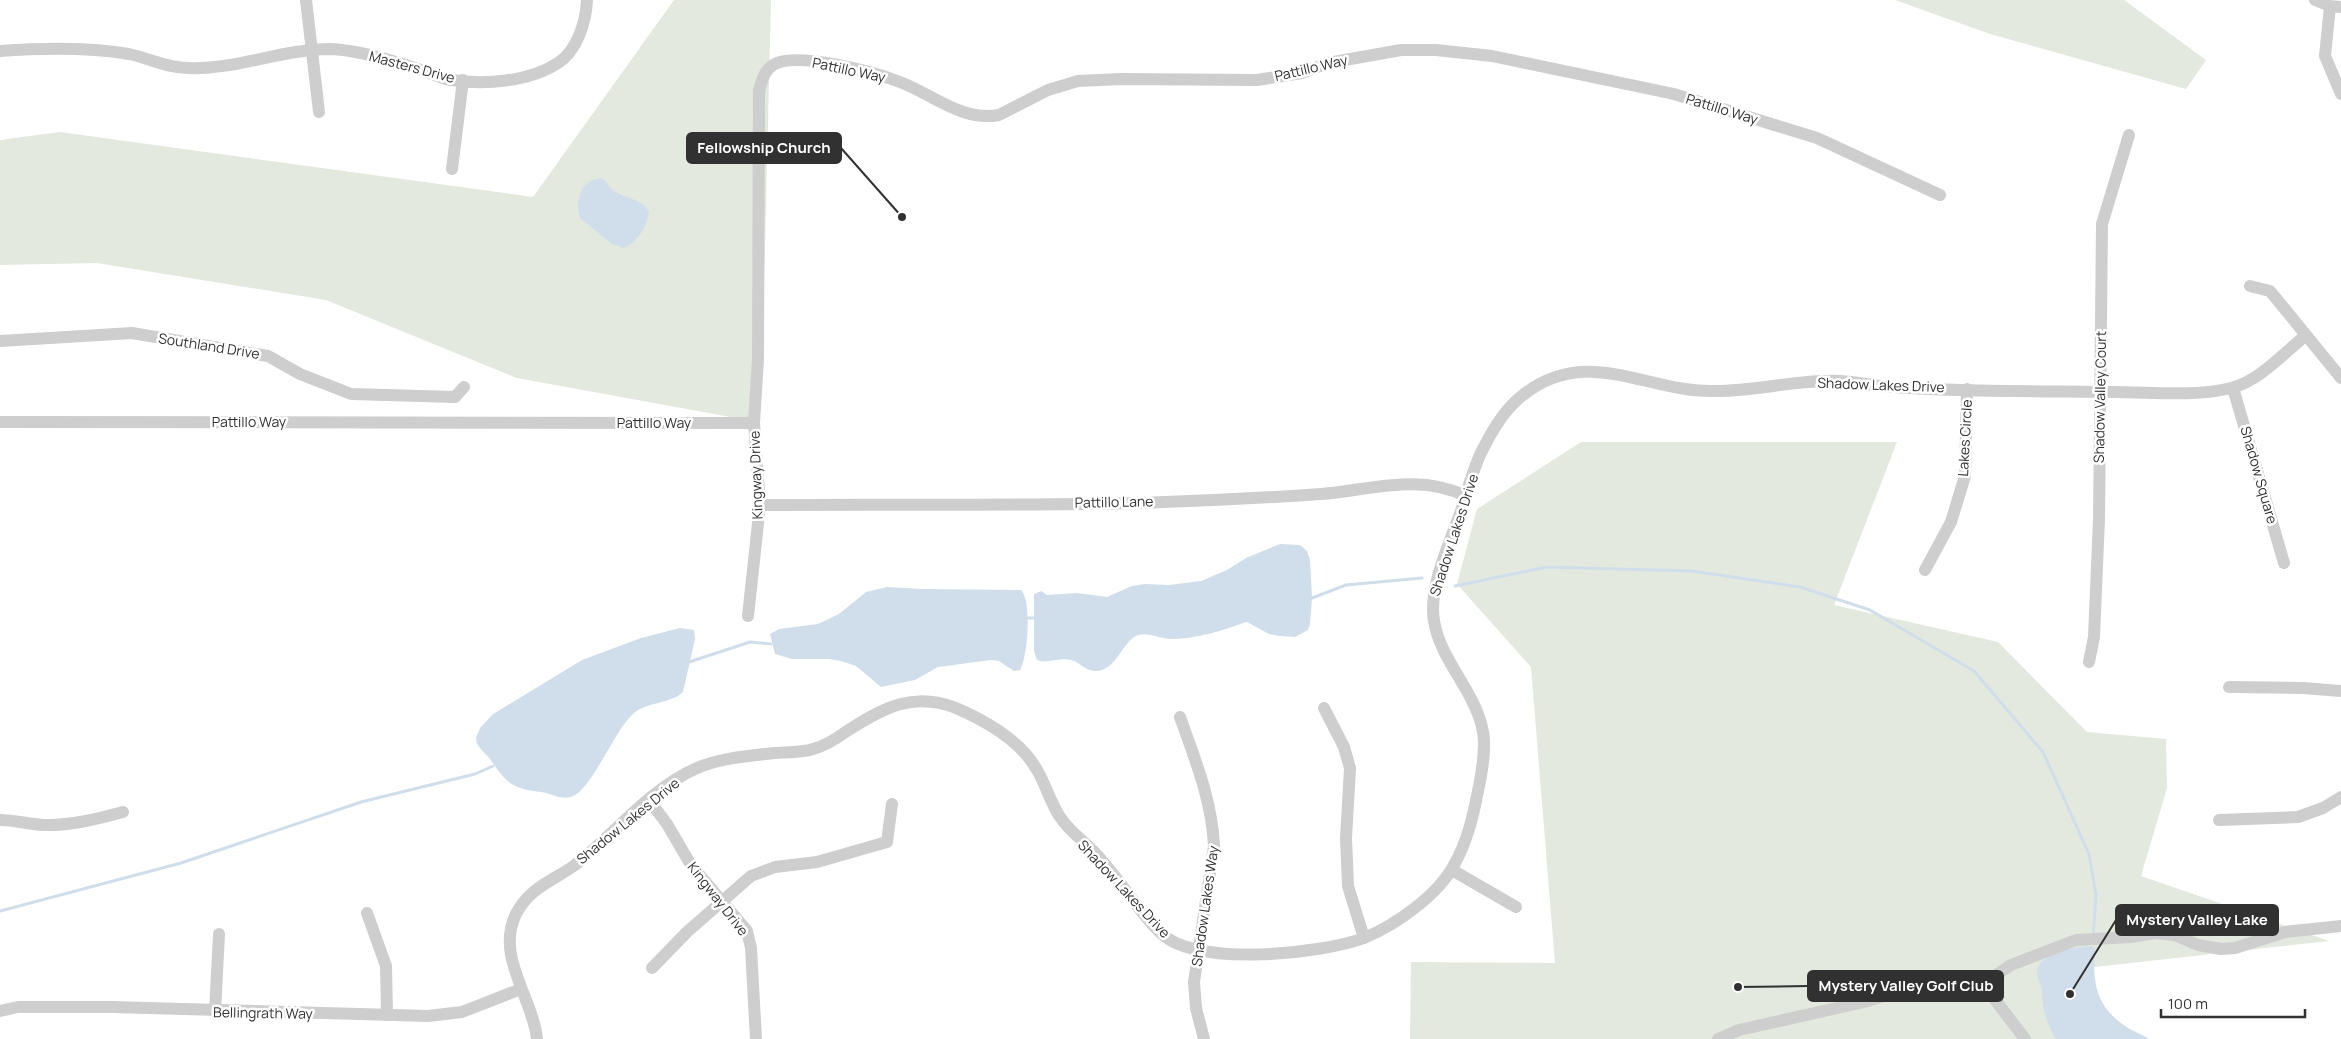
<svg xmlns="http://www.w3.org/2000/svg" width="2341" height="1039" font-family="Manrope,sans-serif">
<rect width="100%" height="100%" fill="#fff"/>
<!-- green -->
<g fill="#e3e9de">
<path d="M 674,0 L 771,0 L 764,288 L 758,422 L 517,378 L 326,300 L 97,263 L 0,265 L 0,140 L 60,132 L 533,197 Z"/>
<path d="M 1895,0 L 2124,0 L 2206,60 L 2186,89 L 1990,34 Z"/>
<path d="M 1581,442 L 1897,442 L 1834,605 L 1998,642 L 2087,732 L 2166,739 L 2167,788 L 2141,876 L 2329,941 L 2059,971 L 2086,1039 L 1410,1039 L 1411,962 L 1555,963 L 1531,667 L 1457,584 L 1477,509 Z"/>
</g>
<!-- water -->
<g fill="#cfdeea">
<path d="M 601,178 C 608,181 609,188 615,192 C 626,198 643,199 649,212 C 647,226 638,242 624,248 L 612,244 L 580,218 C 575,200 580,181 601,178 Z"/>
<path d="M 1280,544 L 1300,545 L 1307,551 L 1310,560 L 1312,598 L 1310,624 L 1308,630 L 1295,637 L 1280,636 L 1269,634 L 1247,622 C 1241,623 1238,625 1232,627 C 1214,633 1191,639 1172,639 C 1161,639 1148,632 1138,635 C 1123,640 1116,672 1095,671 C 1085,671 1080,662 1071,660 C 1060,657 1047,664 1037,660 L 1034,651 L 1034,594 L 1041,591 L 1047,595 L 1077,593 L 1107,597 L 1132,586 L 1145,584 L 1169,585 L 1201,581 L 1227,570 L 1246,558 Z"/>
<path d="M 887,587 L 923,589 L 1021,590 C 1032,601 1028,656 1020,670 L 1014,671 L 999,661 L 991,660 L 938,667 L 915,680 L 881,687 L 856,666 L 841,661 L 829,659 L 792,659 L 775,654 L 770,634 L 779,629 L 818,624 L 839,614 L 866,592 Z"/>
<path d="M 680,628 L 694,630 L 695,639 L 683,692 C 669,705 646,701 632,715 C 613,733 591,791 571,797 C 560,800 551,793 541,792 C 511,789 506,782 490,759 C 486,754 481,750 477,744 L 476,738 L 480,728 L 493,714 L 582,660 L 641,638 Z"/>
<path d="M 2092,946 L 2095,949 C 2092,985 2097,1008 2128,1028 C 2135,1032 2142,1034 2149,1039 L 2056,1039 C 2047,1024 2042,1009 2042,991 C 2042,985 2037,979 2037,973 C 2038,951 2077,947 2092,946 Z"/>
</g>
<g fill="none" stroke-linecap="round" stroke-linejoin="round">
<!-- stream -->
<g stroke="#cfdeea" stroke-width="3">
<path d="M 1455,586 L 1547,567 L 1692,571 L 1800,587 L 1870,610 L 1974,671 L 2043,752 L 2089,854 L 2096,895 L 2093,937"/>
<path d="M 1312,598 L 1346,585 L 1422,578"/>
<path d="M 1027,618 L 1035,618"/>
<path d="M 689,662 L 750,642 L 771,644"/>
<path d="M 0,911 L 181,863 L 361,802 L 475,774 L 493,766"/>
</g>
<!-- minor -->
<g stroke="#cecece" stroke-width="12">
<path d="M 306,0 L 319,112"/>
<path d="M 2315,0 L 2330,6 L 2341,7"/>
<path d="M 2330,6 L 2325,56 L 2341,94"/>
<path d="M 0,51 C 42,48 87,47 129,54 C 148,58 167,68 188,68 C 236,70 282,49 330,49 C 358,50 388,59 415,68 C 427,71 439,78 451,80 C 484,85 529,82 558,63 C 577,51 586,22 587,0"/>
<path d="M 452,169 L 463,80"/>
<path d="M 2250,286 L 2270,291 L 2341,378"/>
<path d="M 0,341 L 132,333 L 268,356 L 300,374 L 351,394 L 455,397 L 464,387"/>
<path d="M 2233,388 L 2284,563"/>
<path d="M 0,422 L 754,423"/>
<path d="M 760,505 C 886,504 1014,506 1140,503 C 1201,501 1261,498 1321,494 C 1370,490 1419,473 1466,496"/>
<path d="M 1925,570 L 1951,522 L 1965,476 L 1967,389"/>
<path d="M 748,616 L 760,505 L 754,423 L 758,359 L 759,91 C 762,79 765,68 777,63 C 802,53 874,72 900,82 C 932,94 962,122 999,115 L 1048,90 L 1078,81 L 1121,79 L 1257,80 L 1302,73 L 1328,63 L 1401,50 L 1436,50 L 1492,56 L 1674,94 L 1817,138 L 1940,195"/>
<path d="M 2089,662 L 2094,637 L 2099,519 L 2102,224 L 2129,135"/>
<path d="M 2229,687 L 2303,688 L 2341,691"/>
<path d="M 1324,708 L 1344,747 L 1350,768 L 1346,838 L 1348,886 L 1364,938"/>
<path d="M 1180,717 C 1195,759 1212,801 1214,846 L 1194,982 L 1196,1008 L 1204,1039"/>
<path d="M 649,800 L 667,824 L 691,865 L 747,931 L 751,948 L 756,1039"/>
<path d="M 0,820 C 14,820 28,824 43,825 C 70,826 97,819 123,812"/>
<path d="M 2219,820 L 2298,817 L 2323,808 L 2341,797"/>
<path d="M 1452,870 L 1516,907"/>
<path d="M 367,913 L 386,966 L 387,1015"/>
<path d="M 652,968 L 687,932 L 751,876 L 775,867 L 817,862 L 887,842 L 892,804"/>
<path d="M 1983,984 L 2011,965 L 2076,940 L 2131,937 L 2155,933 L 2175,935 L 2198,945 L 2221,949 L 2235,948 L 2285,932 L 2341,926"/>
<path d="M 0,1011 L 18,1007 L 111,1007 L 428,1016 L 462,1012 L 521,989"/>
<path d="M 215,1012 L 219,934"/>
<path d="M 537,1039 C 533,998 495,956 516,914 C 530,887 553,881 575,865 C 615,834 649,789 697,768 C 721,758 748,756 774,753 C 786,752 800,753 813,749 C 825,746 836,739 847,731 C 883,708 913,691 956,708 C 986,721 1021,741 1037,770 C 1046,785 1050,802 1060,817 C 1068,829 1076,835 1087,845 C 1096,853 1105,864 1113,874 C 1129,893 1143,917 1162,934 C 1198,967 1321,954 1364,938 C 1396,925 1438,895 1454,865 C 1467,842 1473,817 1478,791 C 1482,772 1487,746 1482,727 C 1473,689 1440,659 1434,621 C 1428,587 1451,540 1462,508 C 1468,488 1474,465 1484,447 C 1493,429 1507,407 1523,395 C 1586,345 1644,391 1711,391 C 1754,392 1797,379 1841,381 C 1854,382 1867,384 1880,386 C 1957,392 2036,391 2114,392 C 2152,392 2194,397 2231,388 C 2259,381 2283,354 2305,336"/>
<path d="M 1718,1039 L 1739,1030 L 1864,1002 L 1921,985 L 1939,983 L 1983,984 L 2025,1039"/>
</g>
</g>
<g text-anchor="middle" stroke-width="5" stroke-linejoin="round" paint-order="stroke">
<!-- street labels -->
<g font-size="14" fill="#313131" stroke="#fff">
<text transform="translate(412 67) rotate(15)" y="5">Masters Drive</text>
<text transform="translate(1311 68) rotate(-13)" y="5">Pattillo Way</text>
<text transform="translate(849 70) rotate(12)" y="5">Pattillo Way</text>
<text transform="translate(1722 109) rotate(17)" y="5">Pattillo Way</text>
<text transform="translate(209 346) rotate(9)" y="5">Southland Drive</text>
<text transform="translate(1881 385) rotate(2)" y="5">Shadow Lakes Drive</text>
<text transform="translate(2100 397) rotate(-89)" y="5">Shadow Valley Court</text>
<text x="249" y="427">Pattillo Way</text>
<text x="654" y="428">Pattillo Way</text>
<text transform="translate(1965 438) rotate(-87)" y="5">Lakes Circle</text>
<text transform="translate(756 475) rotate(-92)" y="5">Kingway Drive</text>
<text transform="translate(2259 475) rotate(74)" y="5">Shadow Square</text>
<text transform="translate(1114 502) rotate(-1)" y="5">Pattillo Lane</text>
<text transform="translate(1454 535) rotate(-72)" y="5">Shadow Lakes Drive</text>
<text transform="translate(628 821) rotate(-39)" y="5">Shadow Lakes Drive</text>
<text transform="translate(1124 889) rotate(47)" y="5">Shadow Lakes Drive</text>
<text transform="translate(718 899) rotate(52)" y="5">Kingway Drive</text>
<text transform="translate(1205 906) rotate(-82)" y="5">Shadow Lakes Way</text>
<text transform="translate(263 1013) rotate(1)" y="5">Bellingrath Way</text>
</g>
</g>
<!-- callouts -->
<path fill="none" stroke="#313131" stroke-width="2" d="M902 217L841 148M2070 994L2116 920M1738 987L1808 986"/>
<g fill="#313131" stroke="#fff" stroke-width="2">
<circle cx="902" cy="217" r="5"/>
<circle cx="2070" cy="994" r="5"/>
<circle cx="1738" cy="987" r="5"/>
</g>
<g fill="#313131" stroke="#313131" stroke-width="2">
<rect x="687" y="133" width="154" height="30" rx="5"/>
<rect x="2116" y="905" width="162" height="30" rx="5"/>
<rect x="1808" y="971" width="195" height="30" rx="5"/>
</g>
<g font-size="15" text-anchor="middle" font-weight="bold" fill="#fff">
<text x="764" y="153">Fellowship Church</text>
<text x="2197" y="925">Mystery Valley Lake</text>
<text x="1906" y="991">Mystery Valley Golf Club</text>
</g>
<!-- scale -->
<path d="M2161 1009v8h144v-8" fill="none" stroke="#313131" stroke-width="2.5"/>
<text x="2168" y="1009" font-size="15" fill="#313131" stroke="#ffffff" stroke-width="4" paint-order="stroke">100 m</text>
</svg>
